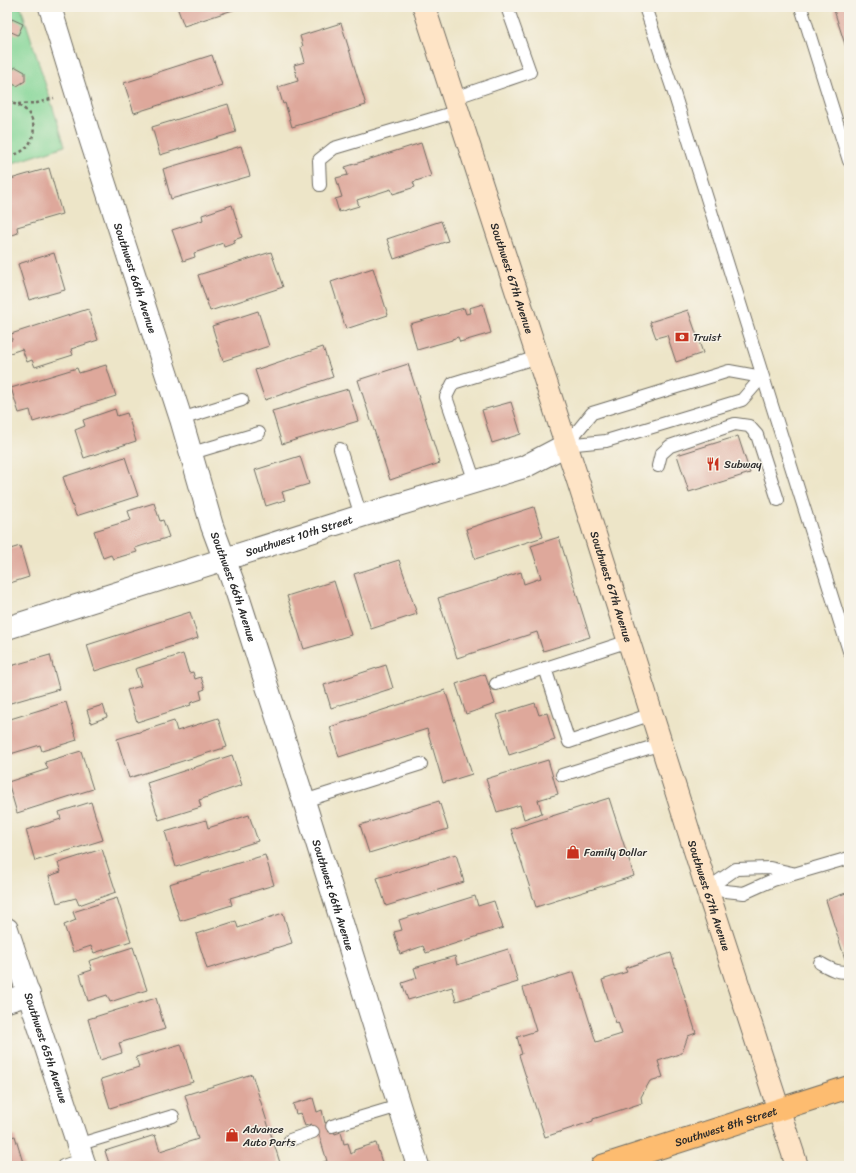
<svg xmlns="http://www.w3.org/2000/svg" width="856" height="1173" font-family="Sriracha,sans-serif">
<rect width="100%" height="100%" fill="#f7f3e8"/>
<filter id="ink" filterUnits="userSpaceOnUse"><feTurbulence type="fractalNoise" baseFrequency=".025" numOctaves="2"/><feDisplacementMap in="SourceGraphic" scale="8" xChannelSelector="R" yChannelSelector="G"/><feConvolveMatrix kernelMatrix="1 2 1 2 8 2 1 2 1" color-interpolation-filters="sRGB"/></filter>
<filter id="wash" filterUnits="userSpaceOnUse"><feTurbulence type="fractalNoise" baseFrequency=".012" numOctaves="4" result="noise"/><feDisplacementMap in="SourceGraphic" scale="16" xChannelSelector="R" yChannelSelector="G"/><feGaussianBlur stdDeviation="0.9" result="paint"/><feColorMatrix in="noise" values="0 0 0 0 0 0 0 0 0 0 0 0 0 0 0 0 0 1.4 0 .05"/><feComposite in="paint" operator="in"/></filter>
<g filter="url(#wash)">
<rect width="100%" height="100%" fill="#ede5c8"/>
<!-- green -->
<path fill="#84d697" stroke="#588061" d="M 7,7 L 21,7 L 65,146 L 7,165 Z"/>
<g id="blocks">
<!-- building -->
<g fill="#dea89b">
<path d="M 177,7 L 242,7 L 184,26 Z"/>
<path d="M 833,7 L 849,7 L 849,57 Z"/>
<path d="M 12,19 L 23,24 L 18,35 L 7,30 Z"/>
<path d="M 341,23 L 366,105 L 292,127 L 285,103 L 283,104 L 278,87 L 298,81 L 294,65 L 305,62 L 301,47 L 303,46 L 300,36 Z"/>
<path d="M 212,55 L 222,85 L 134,113 L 124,83 Z"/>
<path d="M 16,67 L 25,72 L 25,81 L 17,86 L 8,82 L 7,76 L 7,72 Z"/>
<path d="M 228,104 L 236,132 L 160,155 L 152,127 Z"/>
<path d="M 421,143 L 431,176 L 413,182 L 415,187 L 393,194 L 391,189 L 357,200 L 359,206 L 339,212 L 335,199 L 342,197 L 336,178 L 348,175 L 345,167 Z"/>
<path d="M 241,146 L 250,176 L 171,199 L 163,169 Z"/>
<path d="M 49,168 L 62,214 L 17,227 L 18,233 L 7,237 L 7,208 L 9,208 L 7,201 L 7,180 Z"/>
<path d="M 232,205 L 242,237 L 234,240 L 235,243 L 224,247 L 223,243 L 194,253 L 195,257 L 183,261 L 172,230 L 203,220 L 202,215 Z"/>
<path d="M 441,221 L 448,241 L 394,259 L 387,239 Z"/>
<path d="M 271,252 L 283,287 L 210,311 L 198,275 Z"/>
<path d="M 54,253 L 65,290 L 29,300 L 18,264 Z"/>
<path d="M 373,268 L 388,315 L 346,329 L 331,282 Z"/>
<path d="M 483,304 L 491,333 L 460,342 L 458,337 L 452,339 L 452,340 L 417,350 L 410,324 L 449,313 L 449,312 L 464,308 L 466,314 L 470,313 L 469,308 Z"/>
<path d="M 88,309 L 98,340 L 71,349 L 73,355 L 35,367 L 32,360 L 27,362 L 22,349 L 7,354 L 7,341 L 12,340 L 11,334 Z"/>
<path d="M 688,310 L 703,353 L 676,362 L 667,335 L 656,338 L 650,322 Z"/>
<path d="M 258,311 L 269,346 L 223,361 L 212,326 Z"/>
<path d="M 323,347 L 333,377 L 265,400 L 255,370 Z"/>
<path d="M 408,364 L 440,463 L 390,480 L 358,380 Z"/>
<path d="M 106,365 L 116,396 L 33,422 L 30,410 L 19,413 L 11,388 L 77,368 L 79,373 Z"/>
<path d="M 348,389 L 358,421 L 282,444 L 272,411 Z"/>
<path d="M 511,402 L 521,434 L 492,443 L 482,410 Z"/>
<path d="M 115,409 L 117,416 L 127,413 L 136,441 L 84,458 L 75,430 L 85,426 L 83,420 Z"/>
<path d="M 738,436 L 750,473 L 689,492 L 677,455 Z"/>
<path d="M 300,456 L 309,484 L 282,492 L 285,500 L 266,506 L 255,470 Z"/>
<path d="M 125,457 L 138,496 L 76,516 L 63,477 Z"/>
<path d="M 154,503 L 160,521 L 163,520 L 169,537 L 135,548 L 137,552 L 113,559 L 111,555 L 103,558 L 94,531 L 131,520 L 128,511 Z"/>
<path d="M 534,507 L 543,537 L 475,559 L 466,529 Z"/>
<path d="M 559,537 L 590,637 L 543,651 L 537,632 L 457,658 L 438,598 L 521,572 L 524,584 L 541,578 L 531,546 Z"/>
<path d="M 20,546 L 29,577 L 7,584 L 7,550 Z"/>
<path d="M 399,560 L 417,614 L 371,629 L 354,574 Z"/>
<path d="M 334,581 L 351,635 L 304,649 L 287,596 Z"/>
<path d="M 190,612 L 198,638 L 95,671 L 87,645 Z"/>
<path d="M 183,654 L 189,673 L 193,672 L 195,679 L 201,677 L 205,689 L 200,691 L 202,699 L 190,703 L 191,705 L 137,722 L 127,690 L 141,686 L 135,669 Z"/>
<path d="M 50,655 L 59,689 L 7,704 L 7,667 Z"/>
<path d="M 386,665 L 393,688 L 331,708 L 324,685 Z"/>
<path d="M 485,674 L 495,704 L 466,714 L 456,684 Z"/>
<path d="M 445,690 L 472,774 L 443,783 L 427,729 L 339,757 L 330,727 Z"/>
<path d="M 66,702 L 77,740 L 42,751 L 40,745 L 7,755 L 7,720 Z"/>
<path d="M 535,703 L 539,715 L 547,713 L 555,740 L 509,755 L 497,715 Z"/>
<path d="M 103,705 L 107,717 L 91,723 L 87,710 Z"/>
<path d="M 218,718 L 227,747 L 129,778 L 117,739 L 174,721 L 177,731 Z"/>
<path d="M 81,751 L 93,789 L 17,813 L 8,782 L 48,769 L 45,762 Z"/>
<path d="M 232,755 L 242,785 L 199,800 L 201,807 L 159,820 L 147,783 Z"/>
<path d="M 548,760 L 558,794 L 538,800 L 542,813 L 524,819 L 520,805 L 497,812 L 486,779 Z"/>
<path d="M 609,798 L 634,876 L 536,907 L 511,829 Z"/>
<path d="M 439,801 L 448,829 L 369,853 L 360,825 Z"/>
<path d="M 91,802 L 103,840 L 35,861 L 26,830 L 61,819 L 59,812 Z"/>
<path d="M 249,815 L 258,841 L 176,867 L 165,832 L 206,820 L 208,828 Z"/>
<path d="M 102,849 L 116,892 L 79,905 L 76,898 L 57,903 L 49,876 L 61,872 L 58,863 Z"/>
<path d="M 456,854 L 464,882 L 386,906 L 377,878 Z"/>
<path d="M 265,855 L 274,885 L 230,898 L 232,905 L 180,921 L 169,884 Z"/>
<path d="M 849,892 L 849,958 L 845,959 L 826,900 Z"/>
<path d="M 475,896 L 478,906 L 494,901 L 503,928 L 426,953 L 423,946 L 400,954 L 394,932 L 402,930 L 399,920 Z"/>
<path d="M 117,898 L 131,941 L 94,953 L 91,946 L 73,952 L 64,925 L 76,920 L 73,912 Z"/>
<path d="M 283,913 L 292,943 L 207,969 L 196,934 L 236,921 L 238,928 Z"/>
<path d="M 133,947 L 147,990 L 110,1002 L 107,995 L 88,1001 L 80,974 L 92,970 L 89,961 Z"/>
<path d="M 508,949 L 518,982 L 456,1001 L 452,987 L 408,1000 L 402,983 L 417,978 L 414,968 L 455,956 L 457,965 Z"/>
<path d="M 671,953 L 696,1033 L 688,1036 L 682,1053 L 658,1061 L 663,1077 L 650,1081 L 641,1097 L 642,1103 L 593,1119 L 593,1121 L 545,1137 L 519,1055 L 522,1054 L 517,1037 L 536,1031 L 523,988 L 574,972 L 596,1042 L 622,1034 L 618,1022 L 616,1023 L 602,980 L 627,972 L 625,968 Z"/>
<path d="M 156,998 L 165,1029 L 119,1043 L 122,1053 L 100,1060 L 88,1019 Z"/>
<path d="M 181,1044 L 193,1082 L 110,1108 L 101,1079 L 139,1067 L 136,1057 Z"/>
<path d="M 252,1074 L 281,1166 L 110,1166 L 105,1151 L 155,1135 L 160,1151 L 198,1139 L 185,1095 Z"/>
<path d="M 313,1098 L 317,1112 L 322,1110 L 325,1123 L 331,1121 L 335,1134 L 341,1132 L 344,1144 L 348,1143 L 351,1154 L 354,1152 L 354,1150 L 376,1143 L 383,1166 L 324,1166 L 323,1162 L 327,1161 L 319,1135 L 314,1137 L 311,1124 L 305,1126 L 301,1113 L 296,1114 L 293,1104 Z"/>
<path d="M 15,1136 L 24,1166 L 7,1166 L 7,1138 Z"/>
</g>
</g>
</g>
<g filter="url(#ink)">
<use href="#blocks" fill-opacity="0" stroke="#6f6c62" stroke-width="1"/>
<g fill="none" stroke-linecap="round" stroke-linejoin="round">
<!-- service casing -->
<g stroke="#6f6c62" stroke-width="14">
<g id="service">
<path d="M 645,7 L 674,93 L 849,651"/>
<path d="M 801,7 L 849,161"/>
<path d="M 454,98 L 530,72 L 507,7"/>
<path d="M 320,185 L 319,160 L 334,148 L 459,111"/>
<path d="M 181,419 L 242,400"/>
<path d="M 566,445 L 592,413 L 729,371 L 762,377"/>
<path d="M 566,445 L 606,441 L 742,400 L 762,377"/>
<path d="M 340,449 L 361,516"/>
<path d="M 192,453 L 259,433"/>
<path d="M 658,466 L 661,454 L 670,446 L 735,424 L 749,426 L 757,435 L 778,500"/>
<path d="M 475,482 L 446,397 L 453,383 L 538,357"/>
<path d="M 545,668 L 569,742 L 652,714"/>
<path d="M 496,684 L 629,641"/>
<path d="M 562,775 L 661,744"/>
<path d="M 304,801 L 421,764"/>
<path d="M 707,889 L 744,893 L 773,880 L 849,858"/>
<path d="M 707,889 L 736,869 L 770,868 L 792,873"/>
<path d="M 820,963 C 829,968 838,974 849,971"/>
<path d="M 332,1126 L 399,1106"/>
<path d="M 290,1140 L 313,1132"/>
<path d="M 77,1145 L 173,1116"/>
<path d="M 63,1166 L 83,1159"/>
</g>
</g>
<!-- minor casing -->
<g stroke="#6f6c62" stroke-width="24">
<g id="minor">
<path id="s1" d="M 50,7 L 91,141 L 181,419 L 212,526 L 237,593 L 304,801 L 418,1166"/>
<path id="s2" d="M 7,628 L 361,516 L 524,467 L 566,445"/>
<path id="s3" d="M 7,929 L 85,1166"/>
<path d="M 7,1001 L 29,994"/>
</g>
</g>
<!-- secondary casing -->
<g stroke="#6f6c62" stroke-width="24">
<g id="secondary">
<path id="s4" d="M 424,7 L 580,487 L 707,889 L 797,1166"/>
</g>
</g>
<!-- primary casing -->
<g stroke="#6f6c62" stroke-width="24">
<g id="primary">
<path id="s5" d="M 602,1166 L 849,1087"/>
</g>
</g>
<!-- path -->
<g stroke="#6f6c62" stroke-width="2.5" stroke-dasharray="3 3" stroke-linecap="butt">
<path d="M 7,22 L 9,15 L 10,7"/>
<path d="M 7,99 L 13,102"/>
<path d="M 7,103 C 42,104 43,153 7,156"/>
<path d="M 18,104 L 37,103 L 54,98"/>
</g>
<!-- service -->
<use href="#service" stroke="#fff" stroke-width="12"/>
<!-- minor -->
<use href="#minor" stroke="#fff" stroke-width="22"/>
<!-- secondary -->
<use href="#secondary" stroke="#fee4c6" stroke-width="22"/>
<!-- primary -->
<use href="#primary" stroke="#fdbc70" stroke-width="22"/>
</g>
</g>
<!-- icons -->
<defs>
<g id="bank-bare" transform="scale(1.08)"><path d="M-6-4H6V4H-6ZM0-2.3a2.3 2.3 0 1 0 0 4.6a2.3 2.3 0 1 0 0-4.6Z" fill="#c8321e" stroke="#f7f3e8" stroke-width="2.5" paint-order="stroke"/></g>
<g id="restaurant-bare" transform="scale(1.08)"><path d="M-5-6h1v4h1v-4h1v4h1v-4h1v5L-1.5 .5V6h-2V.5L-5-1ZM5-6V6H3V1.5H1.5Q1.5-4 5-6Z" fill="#c8321e" stroke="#f7f3e8" stroke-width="2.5" paint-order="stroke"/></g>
<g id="shop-bare" transform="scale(1.08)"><path d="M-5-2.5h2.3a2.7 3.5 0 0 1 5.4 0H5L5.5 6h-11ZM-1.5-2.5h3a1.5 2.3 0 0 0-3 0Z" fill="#c8321e" stroke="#f7f3e8" stroke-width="2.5" paint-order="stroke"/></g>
</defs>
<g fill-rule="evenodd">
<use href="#bank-bare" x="682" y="337"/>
<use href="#restaurant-bare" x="713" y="464"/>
<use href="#shop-bare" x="573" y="852"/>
<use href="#shop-bare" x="232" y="1135"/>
</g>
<g text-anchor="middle" stroke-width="3" stroke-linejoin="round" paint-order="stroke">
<!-- street labels -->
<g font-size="11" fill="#2b2b2b" stroke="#f7f3e8">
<text dy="4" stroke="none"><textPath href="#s1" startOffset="284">Southwest 66th Avenue</textPath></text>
<text dy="4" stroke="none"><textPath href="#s4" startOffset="285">Southwest 67th Avenue</textPath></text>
<text dy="4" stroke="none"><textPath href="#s2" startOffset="306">Southwest 10th Street</textPath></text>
<text dy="4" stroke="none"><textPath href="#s4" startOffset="609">Southwest 67th Avenue</textPath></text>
<text dy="4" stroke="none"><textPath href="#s1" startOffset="608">Southwest 66th Avenue</textPath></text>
<text dy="4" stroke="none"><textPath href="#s1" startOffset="932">Southwest 66th Avenue</textPath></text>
<text dy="4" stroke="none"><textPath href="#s4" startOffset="933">Southwest 67th Avenue</textPath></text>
<text dy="4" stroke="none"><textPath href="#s3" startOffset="125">Southwest 65th Avenue</textPath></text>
<text dy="4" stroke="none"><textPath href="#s5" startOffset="130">Southwest 8th Street</textPath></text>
</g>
<!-- poi labels -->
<g font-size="11" fill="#2b2b2b" stroke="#f7f3e8" text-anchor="start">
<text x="693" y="341">Truist</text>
<text x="724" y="468">Subway</text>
<text x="584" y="856">Family Dollar</text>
<text x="243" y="1133">Advance<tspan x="243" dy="13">Auto Parts</tspan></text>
</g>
</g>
<!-- margin -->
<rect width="856" height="1173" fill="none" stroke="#f7f3e8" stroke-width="24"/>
</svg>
